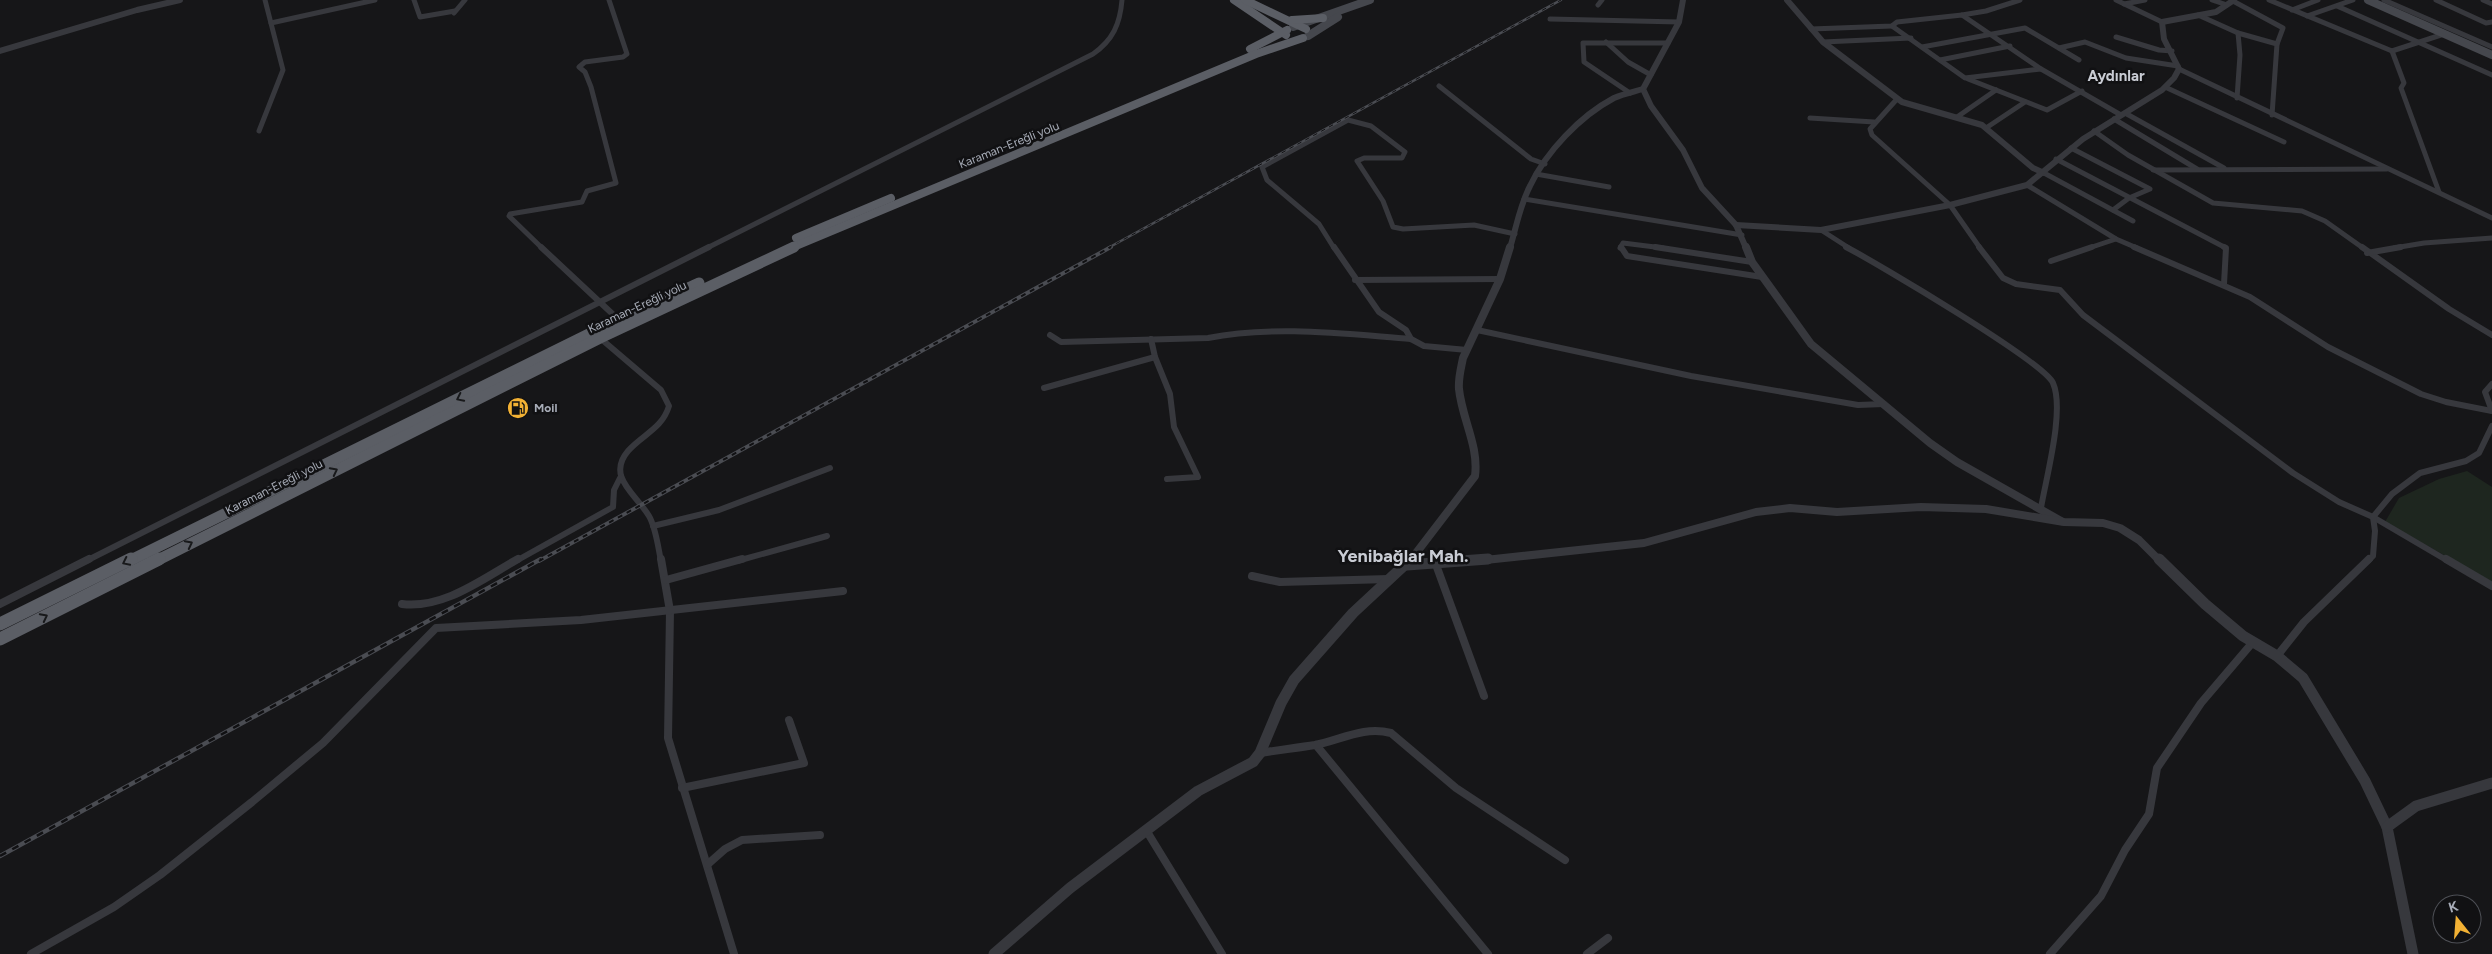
<svg xmlns="http://www.w3.org/2000/svg" width="2492" height="954" font-family="Figtree,sans-serif">
<rect width="100%" height="100%" fill="#161618"/>
<!-- green -->
<path fill="#1e261f" d="M 2467,471 L 2492,487 L 2492,582 L 2385,522 L 2399,498 L 2439,479 Z"/>
<g fill="none" stroke-linecap="round" stroke-linejoin="round">
<!-- minor-far2 -->
<g stroke="#37383d" stroke-width="5">
<path d="M 414,0 L 420,17 L 455,11"/>
<path d="M 2116,0 L 2162,22"/>
<path d="M 2212,0 L 2227,5"/>
<path d="M 2269,0 L 2392,51 L 2444,34"/>
<path d="M 2384,0 L 2492,47"/>
<path d="M 2436,0 L 2486,23 L 2492,22"/>
<path d="M 2483,0 L 2492,4"/>
<path d="M 2233,1 L 2283,28 L 2277,44 L 2272,115"/>
<path d="M 2124,4 L 2145,0"/>
<path d="M 1598,5 L 1602,0"/>
<path d="M 2337,6 L 2492,75"/>
<path d="M 2292,10 L 2318,0"/>
<path d="M 454,13 L 465,0"/>
<path d="M 1962,15 L 1986,11 L 2020,0"/>
<path d="M 2198,15 L 2238,33 L 2277,44"/>
<path d="M 2307,16 L 2353,0"/>
<path d="M 1550,19 L 1679,22"/>
<path d="M 271,23 L 375,0"/>
<path d="M 1892,26 L 1965,78 L 2041,69"/>
<path d="M 1811,29 L 1892,26 L 1897,22 L 1962,15 L 2041,69 L 2121,115"/>
<path d="M 2116,37 L 2159,50 L 2172,51"/>
<path d="M 1606,42 L 1628,62 L 1651,75"/>
<path d="M 1823,42 L 1911,38"/>
<path d="M 1922,47 L 2025,28 L 2079,60"/>
<path d="M 2059,48 L 2085,42 L 2126,58 L 2178,66"/>
<path d="M 2392,51 L 2404,83 L 2401,88 L 2439,192"/>
<path d="M 1940,60 L 2010,46"/>
<path d="M 2179,69 L 2492,218"/>
<path d="M 1968,79 L 2047,110 L 2082,91"/>
<path d="M 1439,86 L 1531,159 L 1545,164"/>
<path d="M 2165,87 L 2284,142"/>
<path d="M 1630,93 L 1584,62 L 1583,43 L 1668,43"/>
<path d="M 2237,98 L 2240,55 L 2238,33"/>
<path d="M 1897,99 L 1870,129 L 1872,135 L 1950,205 L 1980,248"/>
<path d="M 2125,113 L 2224,168"/>
<path d="M 1957,117 L 1996,90"/>
<path d="M 1810,118 L 1874,122"/>
<path d="M 2114,119 L 2197,169"/>
<path d="M 1986,128 L 2025,102"/>
<path d="M 259,131 L 283,70 L 265,0"/>
<path d="M 2094,131 L 2128,155 L 2213,203 L 2302,211 L 2325,221 L 2363,248"/>
<path d="M 2071,148 L 2150,189 L 2129,198 L 2113,210"/>
<path d="M 2056,159 L 2226,248"/>
<path d="M 2153,170 L 2387,169"/>
<path d="M 2044,173 L 2133,221"/>
<path d="M 1536,174 L 1609,187"/>
<path d="M 2027,185 L 2116,239 L 2137,248"/>
<path d="M 1524,199 L 1742,235"/>
<path d="M 1821,230 L 1849,248"/>
<path d="M 542,248 L 509,216 L 510,214 L 582,202 L 587,191 L 616,183 L 591,87 L 585,72 L 579,67 L 585,62 L 623,57 L 627,54 L 609,0"/>
<path d="M 707,248 L 1093,54 C 1113,40 1120,24 1122,0"/>
<path d="M 1334,248 L 1319,224 L 1267,180 L 1262,167 L 1348,120 L 1371,126 L 1405,152 L 1402,158 L 1364,158 L 1357,161 L 1383,201 L 1393,227 L 1403,229 L 1474,225 L 1515,234"/>
<path d="M 1620,248 L 1623,243 L 1663,248"/>
<path d="M 2089,248 L 2116,239"/>
<path d="M 2394,248 L 2424,243 L 2492,238"/>
</g>
<!-- minor-far1 -->
<g stroke="#37383d" stroke-width="6">
<path d="M 541,247 L 619,320"/>
<path d="M 1334,247 L 1379,312 L 1406,330 L 1411,339"/>
<path d="M 1621,247 L 1627,256 L 1762,277"/>
<path d="M 1655,247 L 1752,262"/>
<path d="M 1846,247 C 1875,262 2044,362 2053,383 C 2065,410 2046,478 2041,508"/>
<path d="M 1979,247 L 2003,278 L 2016,284 L 2060,290 L 2083,315 L 2293,473 L 2339,502 L 2373,517 L 2448,561"/>
<path d="M 2134,247 L 2250,297 L 2328,347 L 2421,394 L 2446,402 L 2492,411"/>
<path d="M 2224,247 L 2226,248 L 2224,284"/>
<path d="M 2362,247 L 2449,309 L 2492,335"/>
<path d="M 2367,253 L 2401,247"/>
<path d="M 2051,261 L 2092,247"/>
<path d="M 1355,280 L 1500,279"/>
<path d="M 1477,330 L 1691,376 L 1858,405 L 1884,404"/>
<path d="M 1050,335 L 1061,342 L 1208,338 C 1275,325 1344,334 1411,339 L 1424,346 L 1467,350"/>
<path d="M 600,338 L 661,390 L 669,406 C 662,429 643,434 628,451 C 606,477 636,494 649,516 C 656,528 658,547 661,561"/>
<path d="M 1151,339 L 1155,357 L 1170,394 L 1174,427 L 1198,477 L 1167,479"/>
<path d="M 2492,384 L 2485,392 L 2492,411"/>
<path d="M 1044,388 L 1155,357"/>
<path d="M 653,526 L 719,510 L 830,468"/>
<path d="M 86,561 L 709,247"/>
<path d="M 516,561 L 613,507 L 614,490 L 620,478"/>
<path d="M 737,561 L 827,536"/>
<path d="M 2368,561 L 2373,556 L 2375,531 L 2373,517 L 2392,494 L 2420,473 L 2466,461 L 2479,453 L 2492,426"/>
</g>
<!-- minor -->
<g stroke="#37383d" stroke-width="8">
<path d="M 661,559 L 670,611 L 668,738 L 734,954"/>
<path d="M 2446,559 L 2492,586"/>
<path d="M 1435,562 L 1484,696"/>
<path d="M 1252,576 L 1280,582 L 1389,579"/>
<path d="M 666,580 L 742,559"/>
<path d="M 0,604 L 89,559"/>
<path d="M 402,604 C 444,609 482,579 518,559"/>
<path d="M 2277,656 L 2304,622 L 2369,559"/>
<path d="M 1316,745 L 1488,954"/>
<path d="M 1260,753 C 1278,750 1296,748 1315,745 C 1341,740 1363,726 1391,733 L 1456,788 L 1565,860"/>
<path d="M 682,788 L 804,763 L 789,720"/>
<path d="M 1146,830 L 1222,954"/>
<path d="M 708,864 L 725,849 L 742,840 L 820,835"/>
<path d="M 31,954 L 114,907 L 160,875 L 252,802 L 323,743 L 436,628 L 581,620 L 843,591"/>
<path d="M 1587,954 L 1608,938"/>
<path d="M 2050,954 L 2101,896 L 2125,850 L 2149,814 L 2157,768 L 2201,703 L 2253,642"/>
</g>
<!-- tertiary-far2 -->
<g stroke="#37383d" stroke-width="6">
<path d="M 1683,0 L 1679,22 L 1643,89 L 1651,106 L 1683,150 L 1702,188 L 1736,225 L 1746,248"/>
<path d="M 1787,0 L 1823,42 L 1902,102 L 1982,125 L 2033,168 L 2044,173"/>
<path d="M 0,51 L 137,10 L 180,0"/>
<path d="M 1736,225 L 1821,230 L 1950,205 L 2027,185 L 2083,139 L 2162,90 L 2174,78 L 2179,69 L 2164,39 L 2162,22 L 2216,12 L 2234,0"/>
<path d="M 1510,248 C 1516,228 1520,205 1530,186 C 1546,152 1580,116 1614,98 C 1623,94 1633,92 1643,89"/>
</g>
<!-- tertiary-far1 -->
<g stroke="#37383d" stroke-width="8">
<path d="M 1746,247 L 1752,262 L 1811,344 L 1930,443 L 1957,462 L 2061,521"/>
<path d="M 1410,561 L 1475,476 C 1479,446 1462,419 1459,389 C 1458,379 1461,368 1463,358 L 1500,279 L 1510,247"/>
<path d="M 1476,561 L 1644,543 L 1756,512 L 1790,508 L 1837,512 L 1921,507 L 1986,509 L 2064,522 L 2103,523 L 2120,528 L 2139,540 L 2160,561"/>
</g>
<!-- tertiary -->
<g stroke="#37383d" stroke-width="11">
<path d="M 2159,559 L 2205,604 L 2243,636 L 2277,656 L 2303,678 L 2365,781 L 2387,827 L 2413,954"/>
<path d="M 1407,565 L 1488,559"/>
<path d="M 2387,827 L 2416,806 L 2492,783"/>
<path d="M 994,954 L 1070,888 L 1198,791 L 1253,762 L 1260,753 L 1281,703 L 1294,680 L 1353,613 L 1411,559"/>
</g>
<!-- secondary -->
<g stroke="#45474d" stroke-width="8">
<path d="M 2368,0 L 2492,55"/>
<path d="M 1293,27 L 1370,0"/>
<path d="M 1308,36 L 1338,17"/>
</g>
<!-- trunk-far2 -->
<g stroke="#5b5e65" stroke-width="8">
<path d="M 1234,0 L 1286,35"/>
<path d="M 1245,0 L 1306,29"/>
<path d="M 1292,20 L 1323,18"/>
<path d="M 1250,49 L 1287,30"/>
<path d="M 796,238 L 891,198"/>
<path d="M 791,248 L 1256,54 L 1303,38"/>
</g>
<!-- trunk-far1 -->
<g stroke="#5b5e65" stroke-width="11">
<path d="M 129,561 L 597,330 L 699,283"/>
<path d="M 156,561 L 600,338 L 794,247"/>
</g>
<!-- trunk -->
<g stroke="#5b5e65" stroke-width="13">
<path d="M 0,624 L 131,559"/>
<path d="M 0,639 L 159,559"/>
</g>
<!-- rail-far2 casing -->
<g stroke="#4a4c52" stroke-width="2.5">
<path id="rail-far2" d="M 1108,248 L 1561,0"/>
</g>
<!-- rail-far1 casing -->
<g stroke="#4a4c52" stroke-width="4">
<path id="rail-far1" d="M 539,561 L 1111,247"/>
</g>
<!-- rail casing -->
<g stroke="#4a4c52" stroke-width="4.5">
<path id="rail" d="M 0,856 L 541,559"/>
</g>
<!-- rail-far2 -->
<use href="#rail-far2" stroke="#111113" stroke-width="1" stroke-dasharray="4.5" stroke-linecap="butt"/>
<!-- rail-far1 -->
<use href="#rail-far1" stroke="#111113" stroke-width="2" stroke-dasharray="5" stroke-linecap="butt"/>
<!-- rail -->
<use href="#rail" stroke="#111113" stroke-width="2.5" stroke-dasharray="7" stroke-linecap="butt"/>
</g>
<!-- one-way arrows -->
<defs><path id="oneway-chevron" d="M-2-3.5L2.5 0L-2 3.5" fill="none" stroke-width="1.6" stroke-linecap="round" stroke-linejoin="round" transform="scale(1.25)"/></defs>
<g stroke="#18191b">
<use href="#oneway-chevron" transform="translate(460 398) rotate(154)"/>
<use href="#oneway-chevron" transform="translate(334 471) rotate(-27)"/>
<use href="#oneway-chevron" transform="translate(189 544) rotate(-27)"/>
<use href="#oneway-chevron" transform="translate(126 562) rotate(154)"/>
<use href="#oneway-chevron" transform="translate(44 617) rotate(-27)"/>
</g>
<!-- icons -->
<defs>
<g id="fuel-disc" transform="scale(1.125)"><circle r="9.5" fill="#f2b134" stroke="#111113"/><path d="M-5.5-6h7V0h2V4h1.3V-2.5L3-4.5l.8-.8L6-3V5H2.5V1h-1V6h-7ZM-4.2-4.7v3.2H.2V-4.7Z" fill="#111"/></g>
</defs>
<g fill-rule="evenodd">
<use href="#fuel-disc" x="518" y="408"/>
</g>
<g text-anchor="middle" stroke-width="5" stroke-linejoin="round" paint-order="stroke">
<!-- street labels -->
<g font-size="12" fill="#a8adb8" stroke="#111113">
<text transform="translate(1009 145) rotate(-22)" y="4">Karaman-Ereğli yolu</text>
<text transform="translate(637 307) rotate(-25)" y="4">Karaman-Ereğli yolu</text>
<text transform="translate(274 487) rotate(-27)" y="4">Karaman-Ereğli yolu</text>
</g>
<!-- poi labels -->
<g font-size="12" font-weight="bold" fill="#a8adb8" stroke="#111113" text-anchor="start">
<text x="534" y="412">Moil</text>
</g>
<!-- far-district labels -->
<g font-size="15" font-weight="bold" fill="#c9ccd4" stroke="#111113">
<text x="2116" y="81">Aydınlar</text>
</g>
<!-- district labels -->
<g font-size="18" font-weight="bold" fill="#c9ccd4" stroke="#111113">
<text x="1403" y="562">Yenibağlar Mah.</text>
</g>
</g>
<!-- north arrow -->
<g transform="translate(2457 919) rotate(343)"><circle r="24" fill="#111113" stroke="#4d4f55"/>
<path d="M0-4L9 19L0 12L-9 19Z" fill="#f2b134"/>
<text y="-8" font-size="14" font-weight="bold" text-anchor="middle" fill="#a8adb8">K</text>
</g>
</svg>
